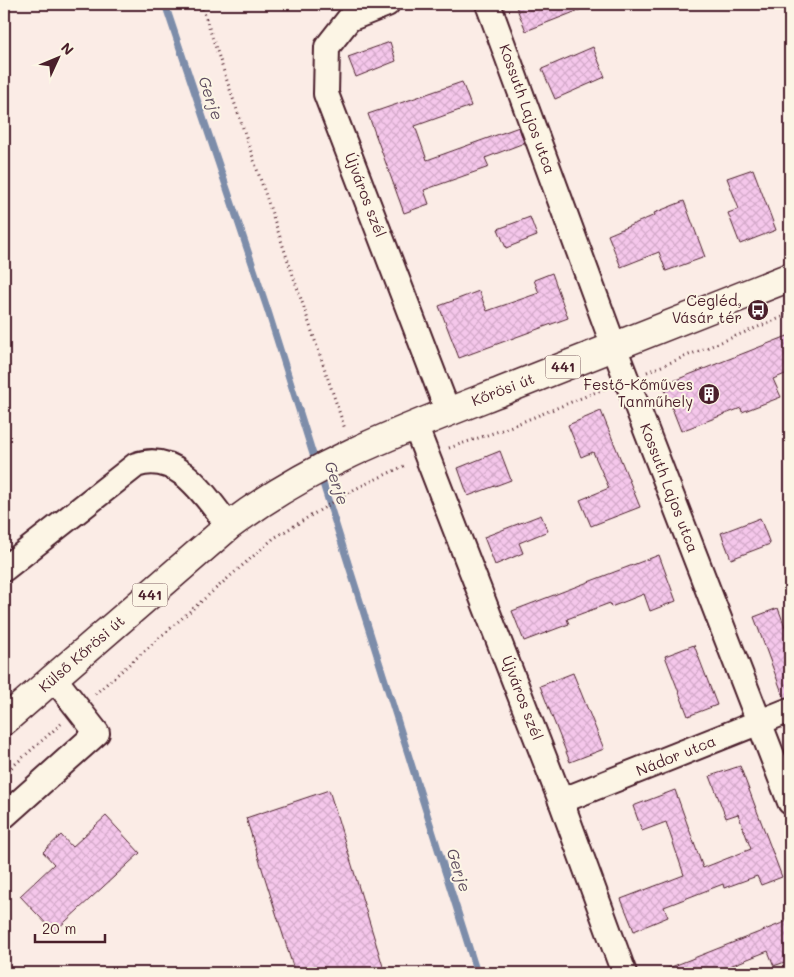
<svg xmlns="http://www.w3.org/2000/svg" width="794" height="977" font-family="Mali,sans-serif">
<defs>
<pattern id="building-cross-hatch" width="8" height="8" patternUnits="userSpaceOnUse" patternTransform="scale(1.25)"><rect width="8" height="8" fill="#f5c7eb"/><path d="M0 0l8 8M0 8l8-8" fill="none" stroke="#d4aaca"/></pattern>
</defs>
<rect width="100%" height="100%" fill="#fbece6"/>
<filter id="ink" filterUnits="userSpaceOnUse"><feTurbulence type="fractalNoise" baseFrequency=".02" numOctaves="2"/><feDisplacementMap in="SourceGraphic" scale="10" xChannelSelector="R" yChannelSelector="G"/><feConvolveMatrix kernelMatrix="1 2 1 2 8 2 1 2 1" color-interpolation-filters="sRGB"/></filter>
<g filter="url(#ink)">
<g fill="none" stroke-linecap="round" stroke-linejoin="round">
<!-- stream -->
<g stroke="#7d8daa" stroke-width="7">
<path d="M 165,4 L 268,311 L 316,464"/>
<path d="M 320,474 L 477,973"/>
</g>
</g>
<!-- building -->
<g fill="url(#building-cross-hatch)" stroke="#4a1f2b">
<path d="M 515,4 L 592,4 L 592,5 L 526,31 Z"/>
<path d="M 390,42 L 396,61 L 356,77 L 348,57 Z"/>
<path d="M 593,47 L 605,77 L 555,99 L 542,69 Z"/>
<path d="M 462,82 L 471,106 L 415,126 L 427,160 L 519,127 L 524,143 L 485,158 L 489,167 L 424,190 L 429,204 L 404,213 L 368,114 Z"/>
<path d="M 753,169 L 776,230 L 740,244 L 728,213 L 739,209 L 727,178 Z"/>
<path d="M 684,201 L 705,257 L 666,271 L 659,252 L 621,267 L 608,235 L 655,215 L 654,213 Z"/>
<path d="M 530,217 L 537,236 L 506,248 L 498,229 Z"/>
<path d="M 552,273 L 568,318 L 459,358 L 439,306 L 479,291 L 487,311 L 539,293 L 534,280 Z"/>
<path d="M 790,335 L 790,372 L 773,379 L 781,397 L 742,412 L 741,408 L 681,431 L 663,385 Z"/>
<path d="M 601,411 L 640,507 L 591,526 L 580,500 L 609,488 L 593,452 L 581,457 L 568,425 Z"/>
<path d="M 500,451 L 511,480 L 468,496 L 458,468 Z"/>
<path d="M 541,515 L 548,531 L 519,543 L 523,553 L 495,565 L 484,537 Z"/>
<path d="M 760,518 L 770,544 L 731,559 L 721,533 Z"/>
<path d="M 659,555 L 676,601 L 650,611 L 644,594 L 611,607 L 610,603 L 567,619 L 569,624 L 524,641 L 512,611 Z"/>
<path d="M 778,608 L 790,640 L 790,697 L 784,698 L 754,617 Z"/>
<path d="M 694,645 L 717,705 L 688,716 L 665,656 Z"/>
<path d="M 573,673 L 604,749 L 570,762 L 540,686 Z"/>
<path d="M 740,766 L 782,877 L 761,885 L 757,876 L 724,888 L 723,884 L 664,907 L 668,917 L 634,931 L 621,899 L 684,875 L 666,822 L 642,831 L 633,806 L 675,790 L 703,868 L 751,849 L 738,814 L 726,818 L 710,776 Z"/>
<path d="M 329,790 L 385,973 L 295,973 L 246,818 Z"/>
<path d="M 106,816 L 140,853 L 54,932 L 20,896 L 54,864 L 43,852 L 61,835 L 72,847 Z"/>
<path d="M 790,920 L 790,960 L 774,966 L 768,951 L 730,966 L 733,973 L 656,973 Z"/>
</g>
<g fill="none" stroke-linecap="round" stroke-linejoin="round">
<!-- minor casing -->
<g stroke="#4a1f2b" stroke-width="28">
<g id="minor">
<path d="M 387,4 L 349,19 L 327,47 L 326,94 L 448,412"/>
<path d="M 488,4 L 614,347 L 790,802"/>
<path d="M 415,425 L 561,801 L 624,973"/>
<path d="M 4,569 L 136,465 C 179,450 206,498 229,526"/>
<path d="M 561,801 L 790,710"/>
<path d="M 4,816 L 97,733 L 54,678"/>
</g>
</g>
<!-- major casing -->
<g stroke="#4a1f2b" stroke-width="31">
<path id="major" d="M 4,721 L 229,526 C 311,463 407,428 502,391 C 598,353 694,315 790,277"/>
</g>
<!-- path -->
<g stroke="#4a1f2b" stroke-width="3" stroke-dasharray="1 4" stroke-linecap="butt">
<path d="M 201,4 L 345,429"/>
<path d="M 647,372 L 790,314"/>
<path d="M 449,448 L 502,430 L 606,388"/>
<path d="M 95,694 L 274,538 L 355,489 L 406,465"/>
<path d="M 4,774 L 62,723"/>
</g>
<!-- minor -->
<use href="#minor" stroke="#fcf5e5" stroke-width="24"/>
<!-- major -->
<use href="#major" stroke="#fcf5e5" stroke-width="28"/>
</g>
</g>
<!-- icons -->
<defs>
<g id="bus-disc" transform="scale(1.125)"><circle r="9.5" fill="#4a1f2b" stroke="#fcf5e5"/><path d="M-5-6H5V4H4V6H2V4H-2V6H-4V4H-5ZM-3.5-4V0h7V-4ZM-3.5 1.2v1.5H-2V1.2ZM2 1.2v1.5H3.5V1.2Z" fill="#fff"/></g>
<g id="building-disc" transform="scale(1.125)"><circle r="9.5" fill="#4a1f2b" stroke="#fcf5e5"/><path d="M-4-6H4V6H1V3H-1V6H-4ZM-2.5-4.3h1.7v1.8h-1.7ZM.8-4.3h1.7v1.8H.8ZM-2.5-1h1.7V.8h-1.7ZM.8-1h1.7V.8H.8Z" fill="#fff"/></g>
</defs>
<g fill-rule="evenodd">
<use href="#bus-disc" x="758" y="310"/>
<use href="#building-disc" x="709" y="394"/>
</g>
<g text-anchor="middle" stroke-width="4" stroke-linejoin="round" paint-order="stroke">
<!-- shield labels -->
<g fill="#fcf5e5" stroke="#7f5f63" stroke-width="1">
<rect x="545.5" y="355.5" width="35" height="23" rx="4"/>
<rect x="132.5" y="583.5" width="35" height="23" rx="4"/>
</g>
<g font-size="14" font-weight="bold" fill="#4a1f2b">
<text x="563" y="372">441</text>
<text x="150" y="600">441</text>
</g>
<!-- street labels -->
<g font-size="15" fill="#4a1f2b" stroke="#fcf5e5">
<text transform="translate(527 109) rotate(70)" y="5">Kossuth Lajos utca</text>
<text transform="translate(365 195) rotate(69)" y="5">Újváros szél</text>
<text transform="translate(503 390) rotate(-21)" y="5">Kőrösi út</text>
<text transform="translate(669 488) rotate(69)" y="5">Kossuth Lajos utca</text>
<text transform="translate(82 654) rotate(-41)" y="5">Külső Kőrösi út</text>
<text transform="translate(522 698) rotate(69)" y="5">Újváros szél</text>
<text transform="translate(676 756) rotate(-22)" y="5">Nádor utca</text>
</g>
<!-- poi labels -->
<g font-size="15" fill="#4a1f2b" stroke="#fcf5e5" text-anchor="end">
<text x="742" y="306">Cegléd,<tspan x="742" dy="17">Vásár tér</tspan></text>
<text x="693" y="390">Festő-Kőműves<tspan x="693" dy="17">Tanműhely</tspan></text>
</g>
<!-- water labels -->
<g font-size="16" font-style="italic" fill="#5f4d60" stroke="#fcf5e5">
<text transform="translate(211 98) rotate(71)" y="6">Gerje</text>
<text transform="translate(337 483) rotate(72)" y="6">Gerje</text>
<text transform="translate(459 870) rotate(72)" y="6">Gerje</text>
</g>
</g>
<!-- margin -->
<rect width="794" height="977" fill="none" stroke="#fcf5e5" stroke-width="20"/>
<rect x="10" y="10" width="774" height="957" fill="none" stroke="#4a1f2b" stroke-width="2" filter="url(#ink)"/>
<!-- north arrow -->
<g transform="translate(58 58) rotate(46)" stroke="#fcf5e5" stroke-width="4" paint-order="stroke">
<path d="M0-4L9 19L0 12L-9 19Z" fill="#4a1f2b"/>
<text y="-8" font-size="14" font-weight="bold" text-anchor="middle" fill="#4a1f2b">N</text>
</g>
<!-- scale -->
<path d="M35 934v8h70v-8" fill="none" stroke="#4a1f2b" stroke-width="2.5"/>
<text x="42" y="934" font-size="15" fill="#4a1f2b" stroke="#fcf5e5" stroke-width="4" paint-order="stroke">20 m</text>
</svg>
